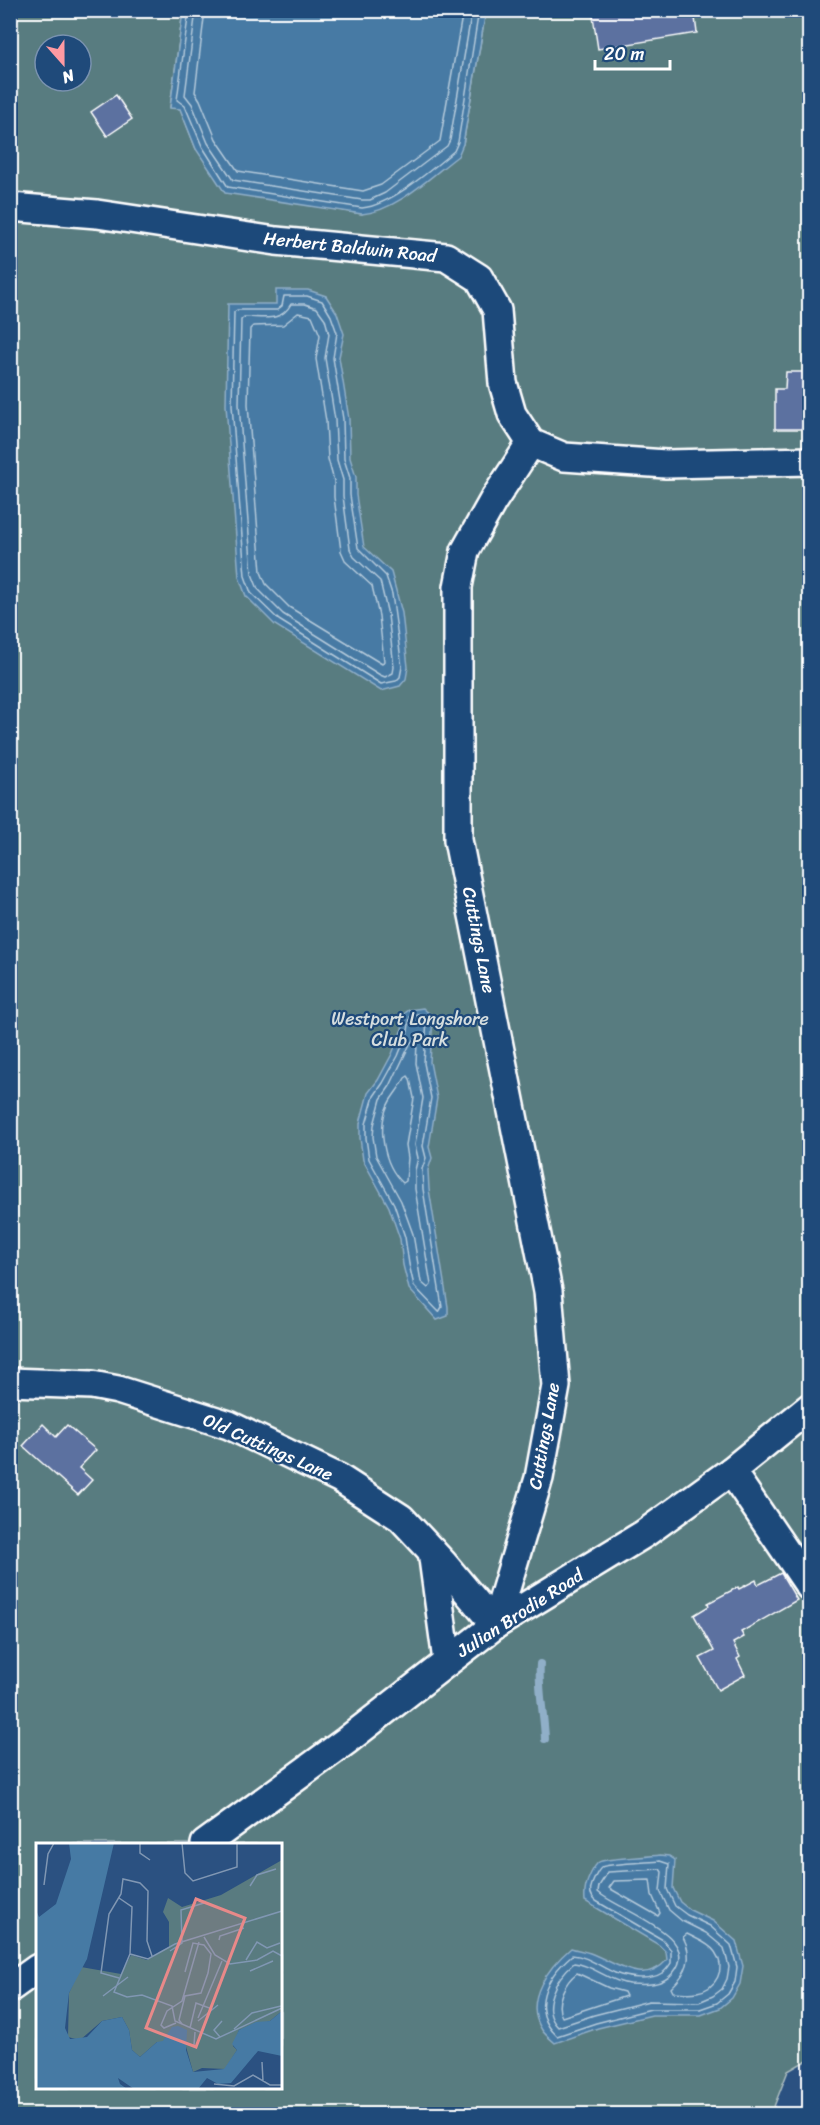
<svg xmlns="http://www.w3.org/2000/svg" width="820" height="2125" font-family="Sriracha,sans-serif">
<rect width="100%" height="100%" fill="#2b5181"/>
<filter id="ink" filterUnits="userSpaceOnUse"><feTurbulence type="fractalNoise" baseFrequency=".0167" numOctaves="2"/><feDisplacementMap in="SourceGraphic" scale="12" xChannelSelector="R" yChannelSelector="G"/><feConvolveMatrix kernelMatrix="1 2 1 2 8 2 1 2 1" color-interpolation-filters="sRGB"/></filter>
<g filter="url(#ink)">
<!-- green -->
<path fill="#597b80" stroke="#acbdc0" stroke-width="1.5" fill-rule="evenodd" d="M 11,11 L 183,11 L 170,107 L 180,108 L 196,149 L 308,205 L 362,214 L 463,144 L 486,11 L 809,11 L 809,2059 L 788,2071 L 771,2114 L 11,2114 ZM 45,45 L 81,45 L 81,81 L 45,81 ZM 38,1844 L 280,1844 L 280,2088 L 38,2088 Z"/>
<!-- water -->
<g fill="#467aa4" stroke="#90afc8" stroke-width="1.5">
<path d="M 183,11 L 486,11 L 463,144 L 458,156 C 431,176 397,211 362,214 L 225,193 L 196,149 L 180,109 L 170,108 Z"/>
<path d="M 276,290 L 308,290 L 326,296 L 337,313 L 344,334 L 339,357 L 349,419 L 350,458 L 356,477 L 356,495 L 364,547 L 391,572 L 402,613 L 408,667 L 406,679 L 400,686 L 381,691 L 275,625 L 246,596 L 239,577 L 226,405 L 228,304 L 276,304 Z"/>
<path d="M 423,1008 L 433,1017 L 430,1062 L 437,1098 L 429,1147 L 432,1158 L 428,1170 L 429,1189 L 448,1307 L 448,1316 L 437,1320 L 409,1289 L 403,1265 L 400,1239 L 389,1207 L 363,1160 L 360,1138 L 360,1123 L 368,1093 L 378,1080 L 392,1054 L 402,1029 L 405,1013 L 409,1010 Z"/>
<path d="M 660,1855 L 669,1856 L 675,1860 L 673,1888 L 680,1902 L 690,1910 L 713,1921 L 736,1941 L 743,1966 L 740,1984 L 732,1998 L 720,2008 L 701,2015 L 652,2015 L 598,2028 L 555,2043 C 551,2039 545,2035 542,2030 C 522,2000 550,1966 571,1948 C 577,1950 584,1951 590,1953 C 615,1962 643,1987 667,1960 L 666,1952 L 659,1945 L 585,1901 C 584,1890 586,1883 591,1873 C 593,1869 595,1865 599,1862 C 605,1858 648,1857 660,1855 Z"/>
</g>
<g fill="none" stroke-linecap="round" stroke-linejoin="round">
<!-- shore -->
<g stroke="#b5cadb" stroke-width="1.5">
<path d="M 189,10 L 177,100 L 185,106 L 202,146 L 228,187 L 362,208 C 391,205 431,170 454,151 L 458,142 L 479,10"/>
<path d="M 196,10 L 185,95 L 192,104 L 208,143 L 233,180 L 362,200 L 370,200 L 385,193 L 447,146 L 450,140 L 472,10"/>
<path d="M 205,10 L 195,92 L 200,100 L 216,139 L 238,171 L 363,191 L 381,185 L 440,141 L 463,10"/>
<path d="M 284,296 L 307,296 L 322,301 L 331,316 L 337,333 L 333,358 L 343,419 L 344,459 L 350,478 L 350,495 L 358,548 L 386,576 L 392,594 L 402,667 L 400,677 L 396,681 L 381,684 L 279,620 L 251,593 L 245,576 L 232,405 L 234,312 L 237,310 L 277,310 L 282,306 Z"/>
<path d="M 291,304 L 305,304 L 317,308 L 325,319 L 329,334 L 325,358 L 335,420 L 337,460 L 343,480 L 343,496 L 350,549 L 354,557 L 380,581 L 388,615 L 394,667 L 393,673 L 385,677 L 380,675 L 283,614 L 258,589 L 252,574 L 239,404 L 241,320 L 244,317 C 263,317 281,323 291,304 Z"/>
<path d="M 298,313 L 312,316 L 320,335 L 316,359 L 326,421 L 328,459 L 334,481 L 334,497 L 341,551 L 346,562 L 372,586 L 379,616 L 384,661 L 382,664 L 289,607 L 266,584 L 261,572 L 248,404 L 250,329 L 253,326 L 283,325 Z"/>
<path d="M 421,1014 L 427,1020 L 424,1063 L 431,1098 L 423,1146 L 426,1158 L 422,1169 L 423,1189 L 442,1307 L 439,1312 L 414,1286 L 409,1264 L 405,1237 L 394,1204 L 369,1159 L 366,1138 L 366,1124 L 374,1096 L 383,1083 L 398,1056 L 408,1031 L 410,1017 Z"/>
<path d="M 415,1041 L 417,1044 L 416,1063 L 423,1098 L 415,1145 L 418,1158 L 415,1170 L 415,1189 L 431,1285 L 428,1288 L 421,1282 L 413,1234 L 401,1201 L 376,1156 L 373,1137 L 374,1125 L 381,1099 L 390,1086 L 411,1042 Z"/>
<path d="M 408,1076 L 410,1079 L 414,1098 L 406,1145 L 408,1158 L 406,1181 L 403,1183 C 383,1165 376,1125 390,1101 C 395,1093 401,1086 405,1078 Z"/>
<path d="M 660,1861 L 669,1864 L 667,1889 L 675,1906 L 687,1915 L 710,1926 L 731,1945 L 737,1967 L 735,1982 L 728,1994 L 717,2003 L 700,2009 L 651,2009 L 596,2023 L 557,2036 C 529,2009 546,1977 572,1955 C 588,1956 600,1967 615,1973 C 628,1978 650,1981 662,1973 C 666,1971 669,1966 671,1963 L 671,1950 L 663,1940 L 596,1901 C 590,1896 589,1891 592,1884 C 594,1879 598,1870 602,1867 C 605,1864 651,1862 660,1861 Z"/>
<path d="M 660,1869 L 662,1872 L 660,1891 L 669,1910 L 682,1921 L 706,1933 L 724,1948 L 729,1967 L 727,1979 L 722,1989 L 713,1996 L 699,2002 L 649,2001 L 594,2015 L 558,2027 C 539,2008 556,1978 574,1963 C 594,1965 609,1982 630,1984 C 646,1985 662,1986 673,1973 C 705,1936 617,1910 598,1892 L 599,1886 L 608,1872 Z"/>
<path d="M 650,1880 L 652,1895 L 660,1913 L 658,1916 L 609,1888 L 614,1881 Z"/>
<path d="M 687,1934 C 696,1939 709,1943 715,1952 C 727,1969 716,1989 697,1992 C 690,1994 681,1992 673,1992 L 671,1988 C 687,1973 694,1957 683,1937 Z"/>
<path d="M 577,1973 L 609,1988 L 624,1992 L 626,1996 L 562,2017 C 554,2003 565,1982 577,1973 Z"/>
</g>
<!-- stream -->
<path stroke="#90afc8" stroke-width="8" d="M 540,1664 C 538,1690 544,1713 545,1739"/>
</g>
<!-- building -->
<g fill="#5c71a0" stroke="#fff" stroke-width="1.5">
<path d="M 592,10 L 694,10 L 697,33 L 598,49 Z"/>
<path d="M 116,95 L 132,119 L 107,136 L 91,112 Z"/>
<path d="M 786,372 L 810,372 L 810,429 L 775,429 L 775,389 L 785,389 Z"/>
<path d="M 43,1424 L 56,1437 L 67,1425 L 96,1450 L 79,1468 L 92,1480 L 78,1495 L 23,1446 Z"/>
<path d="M 781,1573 L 797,1600 L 741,1632 L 744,1637 L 733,1643 L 740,1657 L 737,1659 L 745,1675 L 718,1690 L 700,1658 L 714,1651 L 694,1615 L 709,1606 L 708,1603 L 738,1587 L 739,1589 L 756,1580 L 758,1585 Z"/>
</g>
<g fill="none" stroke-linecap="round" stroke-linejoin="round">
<!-- street casing -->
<g stroke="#fff" stroke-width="32">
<g id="street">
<path d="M 10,207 L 97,214 L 276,241 L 446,257 L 479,278 L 497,310 L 503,383 L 512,414 L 531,443 L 564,457 L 666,464 L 810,461"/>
<path d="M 10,1382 L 92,1385 L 118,1390 L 229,1425 L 339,1478 L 401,1518 L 443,1563 L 495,1625"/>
<path d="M 731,1471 L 810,1587"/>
<path d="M 432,1551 L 447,1661"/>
<path d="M 495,1625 L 539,1478 L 556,1386 L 548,1291 L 458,840 L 458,587 L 465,551 L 493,501 L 531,443"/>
<path d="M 205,1844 L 346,1741 L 495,1625 L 644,1534 L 731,1471 L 810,1407"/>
<path d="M 10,1988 L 38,1968"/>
</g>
</g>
<!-- street -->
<use href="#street" stroke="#1f4a7a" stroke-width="27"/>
</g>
</g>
<g text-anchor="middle" stroke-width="4.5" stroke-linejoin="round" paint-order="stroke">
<!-- street labels -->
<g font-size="18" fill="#fff" stroke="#1f4a7a">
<text transform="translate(350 247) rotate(6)" y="6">Herbert Baldwin Road</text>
<text transform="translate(479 940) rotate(79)" y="6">Cuttings Lane</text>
<text transform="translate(544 1436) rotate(-80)" y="6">Cuttings Lane</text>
<text transform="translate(268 1447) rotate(24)" y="6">Old Cuttings Lane</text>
<text transform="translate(520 1613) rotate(-33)" y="6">Julian Brodie Road</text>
</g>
<!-- park labels -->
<g font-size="18" fill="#d6dedf" stroke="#1f4a7a">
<text x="410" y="1025">Westport Longshore<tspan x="410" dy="21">Club Park</tspan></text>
</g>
</g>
<!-- overview -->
<g transform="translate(36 1843)">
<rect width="246" height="246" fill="#2b5181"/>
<path d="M 246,17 L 246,168 L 234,178 L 203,187 L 197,203 L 201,207 L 189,226 L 166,225 L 157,229 L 149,200 L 121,199 L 104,214 L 96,207 L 93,187 L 86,174 L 66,178 L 44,197 L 32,194 L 33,150 L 45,124 L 85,131 L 95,112 L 111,117 L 133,104 L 133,79 L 127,69 L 132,55 L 146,64 L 185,52 Z" fill="#597b80"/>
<path d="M 33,0 L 78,0 L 51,116 L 33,150 L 29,185 L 34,196 L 51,194 L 66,178 L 86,174 L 93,187 L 96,207 L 104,214 L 121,199 L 127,198 L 136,184 L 142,183 L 151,187 L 150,207 L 157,229 L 188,226 L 201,207 L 196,201 L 203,187 L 220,179 L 234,178 L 246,168 L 246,213 L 222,208 L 195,240 L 182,241 L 171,235 L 162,246 L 98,246 L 82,235 L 84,241 L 91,246 L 0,246 L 0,67 L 3,74 L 20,61 L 35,16 Z" fill="#467aa4"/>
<path fill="none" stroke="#8097b3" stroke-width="1.5" d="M 104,0 L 104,10 L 114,17M 146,0 L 149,30 L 157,38 L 201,24 L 201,0M 8,42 L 12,11 L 18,0M 214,43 L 221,32 L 240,26M 83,55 L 96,64 L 94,111M 246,68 L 139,101 L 112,116 L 94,111 L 78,149 L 91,154 L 106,152 L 136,163 L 139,178 L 180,196 L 246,165M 168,94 L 179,112 L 194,121 L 221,117 L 237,108 L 246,113M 183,97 L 184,93 L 208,85M 134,108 L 146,100 L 145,67 L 168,60M 210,117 L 221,99 L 231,105 L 244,100M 214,128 L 237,118M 83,135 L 65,130 L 73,71 L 85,51 L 87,36 L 104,40 L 112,48 L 111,98 L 116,113M 67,153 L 92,134M 162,175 L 186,118M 162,178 L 182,162M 140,180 L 128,185 L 125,182 L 131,168 L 146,158 L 163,99M 146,181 L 143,177 L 149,153 L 165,150 L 172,130 L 175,111 L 168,102 L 157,100 L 149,129M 154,185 L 160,160 L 176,166M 198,186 L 216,170 L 245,163M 184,194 L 178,187 L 186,178M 150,201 L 158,202 L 159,189M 226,219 L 227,238M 178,241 L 198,243 L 217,232 L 234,242 L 246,242"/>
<path fill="#e88989" fill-opacity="0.15" stroke="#e88989" stroke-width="3" d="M 160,56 L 209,75 L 160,204 L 110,185 Z"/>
<rect width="246" height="246" fill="none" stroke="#fff" stroke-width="3"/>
</g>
<!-- margin -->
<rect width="820" height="2125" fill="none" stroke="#1f4a7a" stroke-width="36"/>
<rect x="18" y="18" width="784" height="2089" fill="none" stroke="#fff" stroke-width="2" filter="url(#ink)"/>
<!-- north arrow -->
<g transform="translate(63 63) rotate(159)"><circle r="28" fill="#1f4a7a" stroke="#7992af" stroke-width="1.5"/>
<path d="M0-4.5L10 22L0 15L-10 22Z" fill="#ff9aa2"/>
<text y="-9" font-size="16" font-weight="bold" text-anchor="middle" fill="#ffffff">N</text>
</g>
<!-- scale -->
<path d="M595 60v9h75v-9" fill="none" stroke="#ffffff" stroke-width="3"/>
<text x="604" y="60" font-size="18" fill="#ffffff" stroke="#1f4a7a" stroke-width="4.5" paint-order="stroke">20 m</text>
</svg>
